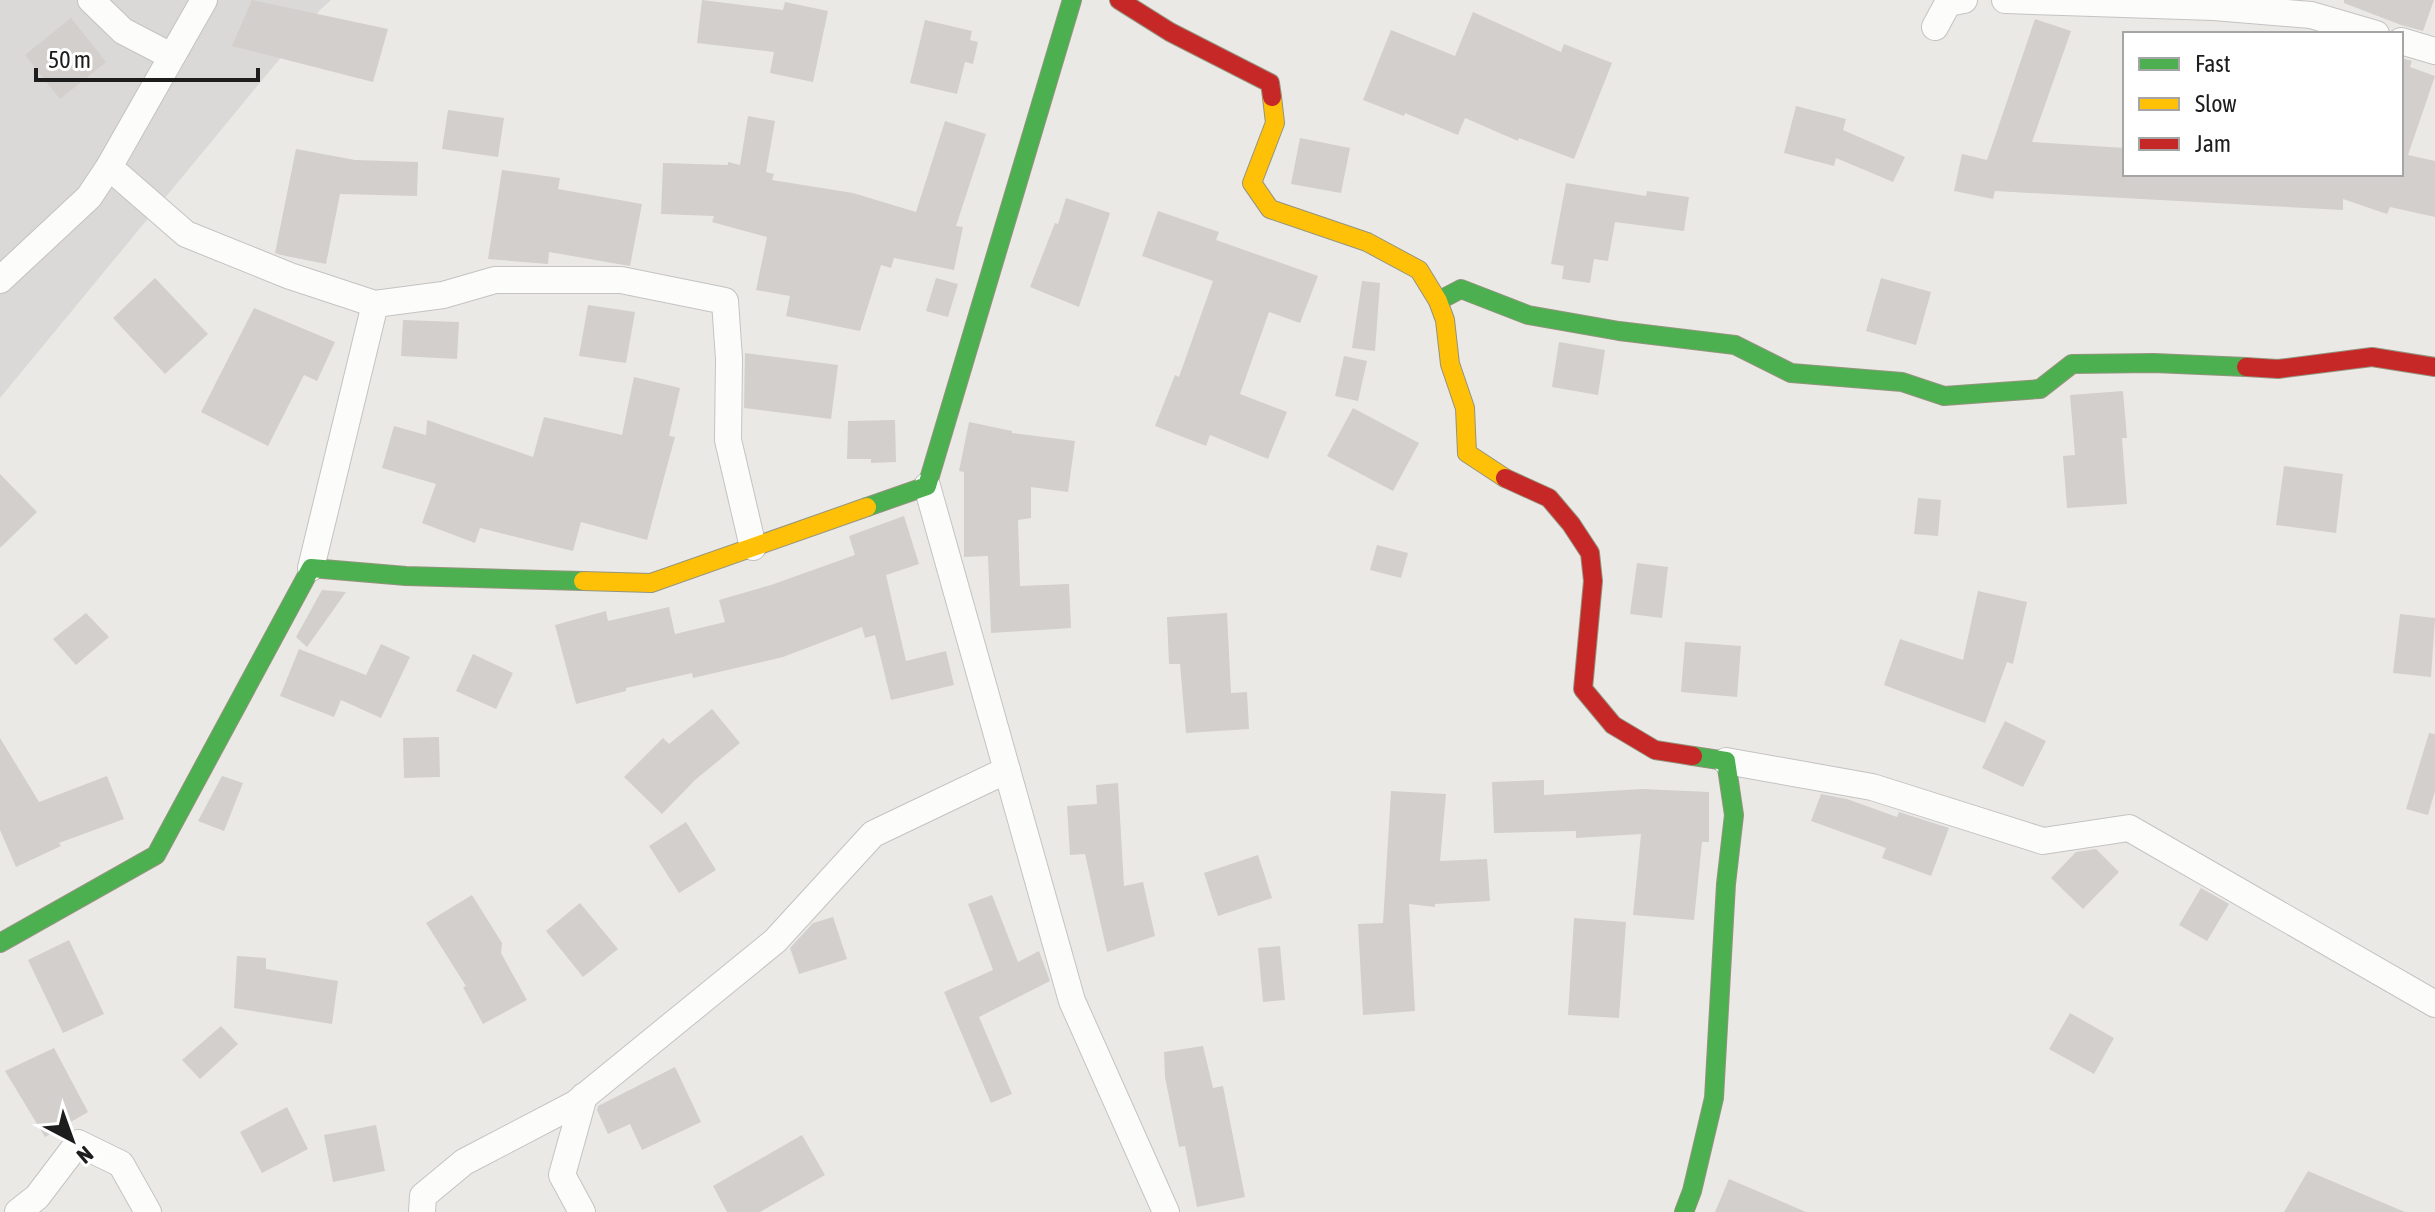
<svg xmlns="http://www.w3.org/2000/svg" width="2435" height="1212" font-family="'Asap Condensed',sans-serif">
<rect width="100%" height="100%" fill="#ebe9e6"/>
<!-- residential -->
<path fill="#dad9d7" d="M 0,0 L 331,0 L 320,10 L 0,398 Z"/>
<!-- building -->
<g fill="#d2cfcc">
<path d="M 252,0 L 388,29 L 373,82 L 232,46 Z"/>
<path d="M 702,0 L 783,10 L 785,2 L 828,11 L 813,82 L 770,73 L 774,52 L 697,43 Z"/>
<path d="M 2344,0 L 2434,0 L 2423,31 L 2401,25 L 2344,3 Z"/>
<path d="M 1473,12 L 1561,52 L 1564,44 L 1612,63 L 1574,159 L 1519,138 L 1518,141 L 1465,118 L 1458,135 L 1405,113 L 1404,116 L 1363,100 L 1391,30 L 1455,56 Z"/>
<path d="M 71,18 L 106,62 L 60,99 L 25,55 Z"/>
<path d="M 2035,19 L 2071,31 L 2032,142 L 2125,148 L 2125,174 L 2401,174 L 2401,58 L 2412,61 L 2410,67 L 2435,76 L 2408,155 L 2435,161 L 2435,217 L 2390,207 L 2387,214 L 2343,199 L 2343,210 L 1995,191 L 1993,199 L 1954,191 L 1962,154 L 1987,160 Z"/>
<path d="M 925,20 L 972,31 L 970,40 L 978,42 L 973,64 L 965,62 L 957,94 L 910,83 Z"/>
<path d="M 1796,106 L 1846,119 L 1843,130 L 1905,157 L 1893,182 L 1836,158 L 1834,166 L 1784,153 Z"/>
<path d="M 448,110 L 504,118 L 498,157 L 442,149 Z"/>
<path d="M 748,116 L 775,121 L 766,172 L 774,174 L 772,180 L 853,193 L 916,212 L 945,121 L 986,134 L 956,226 L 963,227 L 954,270 L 894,258 L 891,268 L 881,265 L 860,331 L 786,316 L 790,296 L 756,290 L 767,237 L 712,222 L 714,216 L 661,214 L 663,163 L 728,165 L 728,162 L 740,165 Z"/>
<path d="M 1300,138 L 1350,148 L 1341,193 L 1291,184 Z"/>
<path d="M 296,149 L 355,160 L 418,162 L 417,196 L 340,194 L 326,264 L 281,255 L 275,253 Z"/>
<path d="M 502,170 L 560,178 L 558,189 L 642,204 L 630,266 L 549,252 L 548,264 L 488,259 Z"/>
<path d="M 1566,183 L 1646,196 L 1647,191 L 1689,197 L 1684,231 L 1615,222 L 1608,261 L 1594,259 L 1590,283 L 1562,279 L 1564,266 L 1551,264 Z"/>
<path d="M 1066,198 L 1110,213 L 1079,307 L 1030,287 L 1055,223 L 1058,224 Z"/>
<path d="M 1158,211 L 1219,232 L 1216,240 L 1318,276 L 1300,323 L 1269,312 L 1240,394 L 1287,412 L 1268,459 L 1210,435 L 1206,446 L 1155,426 L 1175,375 L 1179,377 L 1213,281 L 1142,256 Z"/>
<path d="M 155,278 L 208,334 L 165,374 L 113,318 Z"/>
<path d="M 936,278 L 958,284 L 948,317 L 926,311 Z"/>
<path d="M 1881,278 L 1931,292 L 1916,345 L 1866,331 Z"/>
<path d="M 1362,281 L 1380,283 L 1375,351 L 1352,348 Z"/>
<path d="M 588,305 L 635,312 L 626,363 L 579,356 Z"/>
<path d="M 254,308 L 335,342 L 317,381 L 304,375 L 268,446 L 201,412 Z"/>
<path d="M 403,320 L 459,322 L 457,359 L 401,356 Z"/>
<path d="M 1559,342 L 1605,350 L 1598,395 L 1552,387 Z"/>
<path d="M 745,353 L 838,365 L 831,419 L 744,408 Z"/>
<path d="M 1344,356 L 1367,361 L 1358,401 L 1335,396 Z"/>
<path d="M 634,377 L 680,388 L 669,436 L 675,437 L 647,540 L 581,522 L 573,551 L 480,528 L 475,543 L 422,523 L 436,484 L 382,468 L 394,426 L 426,435 L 427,420 L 533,457 L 544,417 L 622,435 Z"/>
<path d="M 2123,391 L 2127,438 L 2122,438 L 2127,504 L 2067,508 L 2063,456 L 2075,455 L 2070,395 Z"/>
<path d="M 1353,408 L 1419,443 L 1393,491 L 1327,456 Z"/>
<path d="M 895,420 L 896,462 L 871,463 L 871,459 L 847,459 L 848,421 Z"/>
<path d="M 969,422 L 1012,431 L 1012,433 L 1075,441 L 1068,492 L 1031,487 L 1031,518 L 1018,520 L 1020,586 L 1069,584 L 1071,628 L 991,633 L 988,556 L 964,557 L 964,472 L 959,471 Z"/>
<path d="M 2284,466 L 2343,474 L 2336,533 L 2276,525 Z"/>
<path d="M 0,474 L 37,512 L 0,548 Z"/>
<path d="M 1918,498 L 1941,500 L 1938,536 L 1914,534 Z"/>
<path d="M 904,516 L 919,564 L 886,575 L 906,661 L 946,651 L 954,685 L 891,700 L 875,635 L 865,638 L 862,627 L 783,657 L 693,678 L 692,673 L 626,688 L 626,691 L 576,704 L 555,625 L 606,611 L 608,621 L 669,607 L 675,634 L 725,622 L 719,600 L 771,585 L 855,555 L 849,536 Z"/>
<path d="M 1377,545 L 1408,553 L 1401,578 L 1370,570 Z"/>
<path d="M 1637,563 L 1668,567 L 1662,618 L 1630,614 Z"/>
<path d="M 322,590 L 346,592 L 307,647 L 296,637 Z"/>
<path d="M 1978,591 L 2027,602 L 2013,664 L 2007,662 L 1985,723 L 1884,685 L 1900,639 L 1963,660 Z"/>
<path d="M 86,613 L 109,637 L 76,665 L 53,639 Z"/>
<path d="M 1227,613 L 1231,693 L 1247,692 L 1249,729 L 1186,733 L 1180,664 L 1169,664 L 1167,617 Z"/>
<path d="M 2400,614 L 2435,618 L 2431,677 L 2393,673 Z"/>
<path d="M 1685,642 L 1741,646 L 1737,697 L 1681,692 Z"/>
<path d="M 381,644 L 410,657 L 381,718 L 341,700 L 334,717 L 280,696 L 299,649 L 366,675 Z"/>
<path d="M 473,654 L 513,673 L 496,709 L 456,691 Z"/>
<path d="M 712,709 L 740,743 L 695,780 L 662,814 L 624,777 L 663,738 L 669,744 Z"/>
<path d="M 2005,721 L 2046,741 L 2023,787 L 1982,768 Z"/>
<path d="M 2429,733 L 2435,734 L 2435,791 L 2428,815 L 2406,809 Z"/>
<path d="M 439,737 L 440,777 L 404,778 L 403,738 Z"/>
<path d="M 0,738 L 39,802 L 107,776 L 124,819 L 59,843 L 61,846 L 16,867 L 0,830 Z"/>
<path d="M 222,776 L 243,783 L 224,831 L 198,821 Z"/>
<path d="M 1544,780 L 1544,795 L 1642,789 L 1709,792 L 1709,842 L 1702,842 L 1694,920 L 1633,915 L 1641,834 L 1576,838 L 1576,831 L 1494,833 L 1492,782 Z"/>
<path d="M 1118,783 L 1124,886 L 1143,882 L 1155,936 L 1107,952 L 1085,854 L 1070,855 L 1067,806 L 1097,804 L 1096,785 Z"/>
<path d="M 1391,791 L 1446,794 L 1440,861 L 1487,859 L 1490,901 L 1435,904 L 1435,907 L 1409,904 L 1415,1011 L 1363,1015 L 1358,924 L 1383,923 Z"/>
<path d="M 1821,794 L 1847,799 L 1897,817 L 1899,812 L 1949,828 L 1931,876 L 1882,858 L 1886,848 L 1811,821 Z"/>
<path d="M 686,822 L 716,870 L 679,893 L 649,846 Z"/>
<path d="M 2096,849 L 2119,872 L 2083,909 L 2051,878 L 2076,852 Z"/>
<path d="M 1258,855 L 1272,898 L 1218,916 L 1204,873 Z"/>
<path d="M 2201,888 L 2229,904 L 2207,941 L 2179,925 Z"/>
<path d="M 472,895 L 502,943 L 501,953 L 527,1000 L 483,1024 L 463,987 L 466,986 L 426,923 Z"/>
<path d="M 992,895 L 1018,962 L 1039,951 L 1050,981 L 979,1017 L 1012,1094 L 991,1103 L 944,992 L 993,970 L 968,904 Z"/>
<path d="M 580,903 L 618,949 L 583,977 L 546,931 Z"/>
<path d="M 833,917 L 847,959 L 799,974 L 790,948 L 813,923 Z"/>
<path d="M 1574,918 L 1626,922 L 1619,1018 L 1568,1015 Z"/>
<path d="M 69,940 L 104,1014 L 63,1033 L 28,960 Z"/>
<path d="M 1280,946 L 1285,1000 L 1263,1002 L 1258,948 Z"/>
<path d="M 237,956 L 266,958 L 266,969 L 338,981 L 332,1024 L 234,1008 Z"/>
<path d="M 2070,1013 L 2114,1038 L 2094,1074 L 2049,1049 Z"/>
<path d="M 221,1026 L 238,1044 L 200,1079 L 182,1060 Z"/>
<path d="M 1203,1046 L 1213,1088 L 1223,1086 L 1245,1197 L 1197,1207 L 1185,1146 L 1179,1147 L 1165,1077 L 1164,1052 Z"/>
<path d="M 54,1048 L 88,1112 L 45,1137 L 5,1071 Z"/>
<path d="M 675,1067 L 701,1122 L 642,1150 L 630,1124 L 608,1134 L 597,1110 L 598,1106 Z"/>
<path d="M 287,1107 L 308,1149 L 262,1173 L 240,1132 Z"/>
<path d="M 376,1125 L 385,1171 L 333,1182 L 324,1135 Z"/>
<path d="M 802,1135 L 825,1175 L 760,1212 L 727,1212 L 713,1186 Z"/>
<path d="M 2308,1171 L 2405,1212 L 2284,1212 Z"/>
<path d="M 1729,1179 L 1806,1212 L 1715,1212 Z"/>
</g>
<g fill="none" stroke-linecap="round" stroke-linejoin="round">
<!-- street casing -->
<g stroke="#c4c3c2" stroke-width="28">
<g id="street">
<path d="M 91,0 L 123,31 L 171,56"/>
<path d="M 2005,0 L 2214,7 L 2311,15 L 2376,34"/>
<path d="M 1935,27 L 1948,3 L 1964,0"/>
<path d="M 2401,41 L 2435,51"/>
<path d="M 109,167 L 186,234 L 290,276 L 375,304 L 443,295 L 495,280 L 621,280 L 725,301 L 729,359 L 728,440 L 753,547"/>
<path d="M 0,280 L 89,197 L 109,167 L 204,0"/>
<path d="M 927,486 L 1072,1001 L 1166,1212"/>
<path d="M 311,568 L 375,304"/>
<path d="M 1726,761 L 1872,787 L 2043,841 L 2129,828 L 2435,1004"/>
<path d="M 18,1212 L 37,1197 L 78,1143 L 121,1164 L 148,1212"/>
<path d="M 422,1212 L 423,1196 L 464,1162 L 575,1104 L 775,941 L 873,834 L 1007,770"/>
<path d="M 582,1212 L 562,1175 L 584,1096"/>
</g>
</g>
<!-- fast casing -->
<g stroke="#94947e" stroke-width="20">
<g id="fast">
<path d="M 1438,301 L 1461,289 L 1528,315 L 1619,331 L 1735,345 L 1791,373 L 1902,382 L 1944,396 L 2040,389 L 2072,364 L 2154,363 L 2246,367"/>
<path d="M 867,507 L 927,486 L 1072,0"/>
<path d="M 0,943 L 156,855 L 311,568 L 406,576 L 583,581"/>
<path d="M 1684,1212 L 1692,1191 L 1714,1098 L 1726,884 L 1734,815 L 1726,761 L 1693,756"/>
</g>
</g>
<!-- slow casing -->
<g stroke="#94947e" stroke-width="20">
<g id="slow">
<path d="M 1272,97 L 1275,123 L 1252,183 L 1270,209 L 1367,242 L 1419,270 L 1438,301 L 1445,320 L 1450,364 L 1465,408 L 1467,453 L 1505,478"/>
<path d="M 583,581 L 651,583 L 867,507"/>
</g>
</g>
<!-- jam casing -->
<g stroke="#94947e" stroke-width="20">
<g id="jam">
<path d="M 1119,0 L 1170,32 L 1270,83 L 1272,97"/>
<path d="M 2246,367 L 2278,369 L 2372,357 L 2435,367"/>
<path d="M 1505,478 L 1549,498 L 1571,524 L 1590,553 L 1593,581 L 1583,689 L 1613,725 L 1655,750 L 1693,756"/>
</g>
</g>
<!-- street -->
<use href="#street" stroke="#fcfcfb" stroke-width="26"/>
<!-- fast -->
<use href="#fast" stroke="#4caf50" stroke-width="18"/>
<!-- slow -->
<use href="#slow" stroke="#ffc107" stroke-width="18"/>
<!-- jam -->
<use href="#jam" stroke="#c62828" stroke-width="18"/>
</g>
<!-- legend -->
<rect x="2123" y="32" width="280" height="144" fill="#ffffff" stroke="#a5a5a5" stroke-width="2"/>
<rect x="2139" y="58" width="40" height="12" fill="#4caf50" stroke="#a5a5a5" stroke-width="2"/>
<text x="2195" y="72" font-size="24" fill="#1d1d1d">Fast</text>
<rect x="2139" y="98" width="40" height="12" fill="#ffc107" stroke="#a5a5a5" stroke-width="2"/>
<text x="2195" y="112" font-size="24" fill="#1d1d1d">Slow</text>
<rect x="2139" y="138" width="40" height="12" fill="#c62828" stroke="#a5a5a5" stroke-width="2"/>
<text x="2195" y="152" font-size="24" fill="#1d1d1d">Jam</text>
<!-- north arrow -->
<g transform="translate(72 1140) rotate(139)" stroke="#ffffff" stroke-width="6" paint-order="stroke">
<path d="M0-6L14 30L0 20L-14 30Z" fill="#1d1d1d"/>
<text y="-12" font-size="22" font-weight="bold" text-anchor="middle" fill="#1d1d1d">N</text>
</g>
<!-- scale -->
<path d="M36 68v12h222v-12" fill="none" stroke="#1d1d1d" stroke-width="4"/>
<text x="48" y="68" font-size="24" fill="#1d1d1d" stroke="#ffffff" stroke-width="6" paint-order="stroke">50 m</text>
</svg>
